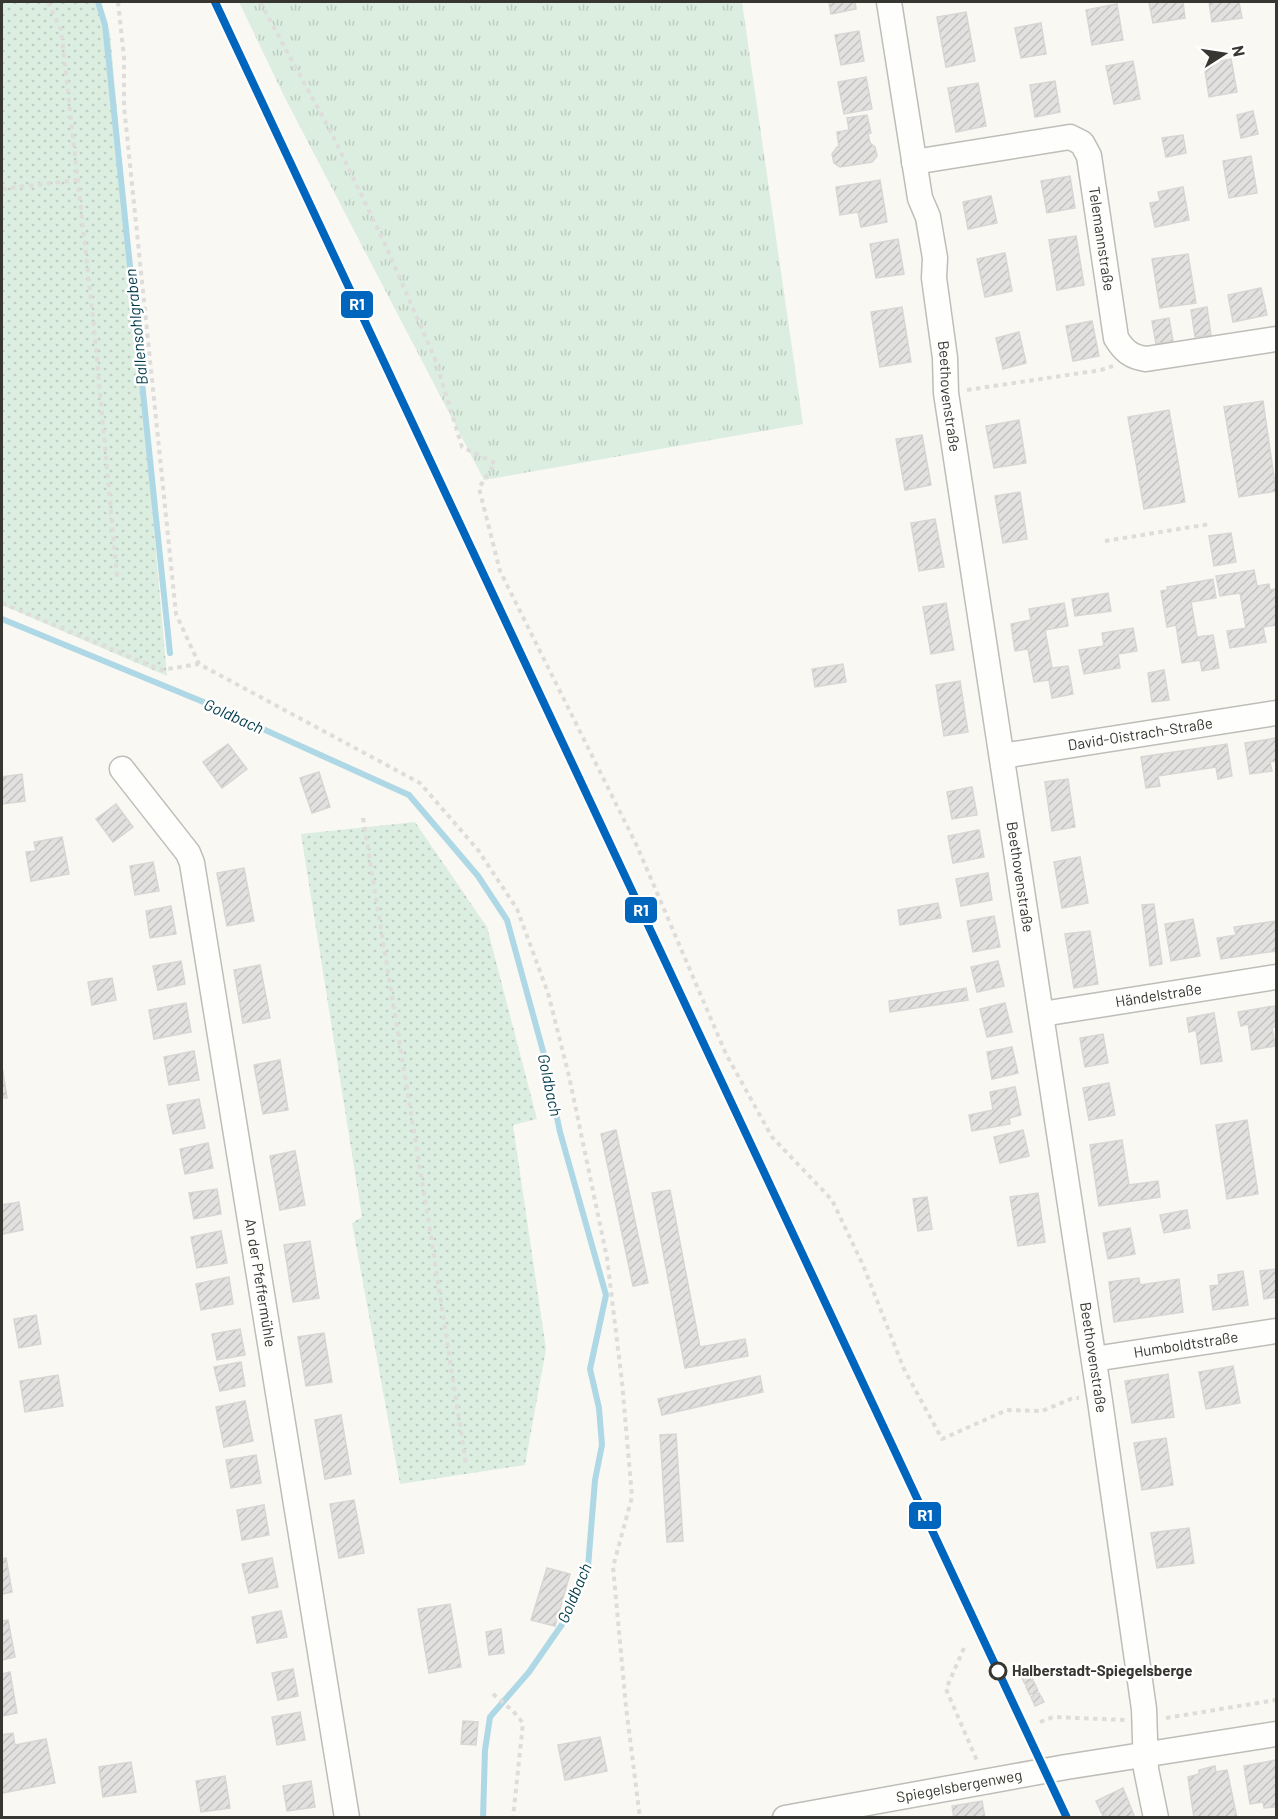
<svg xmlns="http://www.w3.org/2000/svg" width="1278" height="1819" font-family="Barlow,sans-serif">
<defs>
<pattern id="grass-tufts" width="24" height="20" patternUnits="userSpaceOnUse" patternTransform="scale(1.5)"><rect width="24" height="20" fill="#dceee0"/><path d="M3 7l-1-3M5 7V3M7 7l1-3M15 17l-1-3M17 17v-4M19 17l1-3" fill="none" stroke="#bdcdc1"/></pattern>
<pattern id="park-dots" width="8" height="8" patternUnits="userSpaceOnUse" patternTransform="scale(1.5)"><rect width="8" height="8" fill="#dceee0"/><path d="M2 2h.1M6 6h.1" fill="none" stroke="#bdcdc1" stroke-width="1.8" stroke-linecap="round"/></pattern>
<pattern id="building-hatch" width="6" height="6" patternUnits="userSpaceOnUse" patternTransform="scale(1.5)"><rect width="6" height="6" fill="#e2e1df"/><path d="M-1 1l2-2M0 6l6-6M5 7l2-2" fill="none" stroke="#c2c2c0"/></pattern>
</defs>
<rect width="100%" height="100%" fill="#faf8f2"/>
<!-- grass -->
<path fill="url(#grass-tufts)" d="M 239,2 L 742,2 L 803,424 L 484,480 L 284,96 Z"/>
<!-- park -->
<g fill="url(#park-dots)">
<path d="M 2,2 L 98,2 L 110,32 L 167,676 L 2,605 Z"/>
<path d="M 415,822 L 487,927 L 537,1119 L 513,1125 L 546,1349 L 525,1465 L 400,1484 L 352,1223 L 362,1217 L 301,834 Z"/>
</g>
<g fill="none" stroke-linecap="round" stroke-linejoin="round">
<!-- stream -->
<g stroke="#aed8e5" stroke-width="6">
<path d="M 98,2 L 105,25 L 170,653"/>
<path d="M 2,619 L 201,701 L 409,795 L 478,876 L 507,920 L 543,1051 L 560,1132 L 606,1295 L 590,1369 L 599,1408 L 602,1445 L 595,1480 L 588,1567 L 563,1623 L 529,1672 L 490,1717 L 485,1750 L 483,1818"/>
</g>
</g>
<!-- building -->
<g fill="url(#building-hatch)" stroke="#d8d6d5" stroke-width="1.5">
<path d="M 829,2 L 855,2 L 856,9 L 831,14 Z"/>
<path d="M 1149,2 L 1183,2 L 1185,18 L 1153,23 Z"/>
<path d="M 1209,2 L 1239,2 L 1242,18 L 1212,22 Z"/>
<path d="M 1117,4 L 1123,40 L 1092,45 L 1086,10 Z"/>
<path d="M 966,12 L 975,61 L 946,67 L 937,17 Z"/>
<path d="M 1041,23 L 1046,54 L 1021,58 L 1015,28 Z"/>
<path d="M 859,31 L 864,61 L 841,65 L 835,35 Z"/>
<path d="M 1231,59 L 1237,92 L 1209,97 L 1204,64 Z"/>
<path d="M 1133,61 L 1140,99 L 1114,104 L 1106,66 Z"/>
<path d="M 866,77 L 872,109 L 844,114 L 838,82 Z"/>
<path d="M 1055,81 L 1060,112 L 1035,117 L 1030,85 Z"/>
<path d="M 978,83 L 986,126 L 956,132 L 948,88 Z"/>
<path d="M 1253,111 L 1258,134 L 1241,138 L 1237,115 Z"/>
<path d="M 867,115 L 871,133 L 868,134 L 870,143 L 875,147 L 877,156 L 872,162 L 840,167 L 834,163 L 832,154 L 837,147 L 839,147 L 837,132 L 849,130 L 847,118 Z"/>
<path d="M 1183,135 L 1186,153 L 1166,157 L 1162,138 Z"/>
<path d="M 1251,156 L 1257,193 L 1229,198 L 1223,161 Z"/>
<path d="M 1070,176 L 1075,208 L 1047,213 L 1041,181 Z"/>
<path d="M 880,180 L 887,222 L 861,227 L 858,212 L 840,215 L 836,187 Z"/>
<path d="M 1183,187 L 1189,220 L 1155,227 L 1150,203 L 1160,201 L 1158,192 Z"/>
<path d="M 991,196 L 997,223 L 968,229 L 963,202 Z"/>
<path d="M 1076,236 L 1084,285 L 1057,290 L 1049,240 Z"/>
<path d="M 898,239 L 904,274 L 876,278 L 870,244 Z"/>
<path d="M 1005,253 L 1012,291 L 985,297 L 977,259 Z"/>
<path d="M 1188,254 L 1196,303 L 1160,308 L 1152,259 Z"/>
<path d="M 1261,288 L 1267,315 L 1233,322 L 1228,295 Z"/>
<path d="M 902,307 L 911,362 L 880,367 L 871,312 Z"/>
<path d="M 1207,307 L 1211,335 L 1195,337 L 1191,310 Z"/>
<path d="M 1169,318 L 1173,341 L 1156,344 L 1152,321 Z"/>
<path d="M 1092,321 L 1099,356 L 1073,361 L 1066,326 Z"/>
<path d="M 1019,332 L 1026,363 L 1003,369 L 996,338 Z"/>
<path d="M 1263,401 L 1276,491 L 1239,497 L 1224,407 Z"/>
<path d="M 1169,410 L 1185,502 L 1144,509 L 1128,417 Z"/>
<path d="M 1019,420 L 1026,463 L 994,468 L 986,426 Z"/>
<path d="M 922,435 L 931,485 L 905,490 L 896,439 Z"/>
<path d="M 1020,492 L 1027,539 L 1003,543 L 995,496 Z"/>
<path d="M 935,519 L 944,567 L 919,571 L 911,523 Z"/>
<path d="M 1231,533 L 1236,562 L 1214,566 L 1209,536 Z"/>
<path d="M 1254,570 L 1257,586 L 1269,584 L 1270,590 L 1276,589 L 1276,625 L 1263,627 L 1266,642 L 1230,648 L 1227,631 L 1246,628 L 1240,593 L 1220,596 L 1216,576 Z"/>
<path d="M 1213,579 L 1216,598 L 1191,602 L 1197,637 L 1213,635 L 1219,668 L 1202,671 L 1200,660 L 1182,663 L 1176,625 L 1167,627 L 1161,591 L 1168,590 L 1167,587 Z"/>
<path d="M 1108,593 L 1111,611 L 1075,616 L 1072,599 Z"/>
<path d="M 946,603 L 954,650 L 931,654 L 923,607 Z"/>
<path d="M 1064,603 L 1068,626 L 1045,630 L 1052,668 L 1068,666 L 1073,694 L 1052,698 L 1049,680 L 1034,682 L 1028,649 L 1015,651 L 1011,624 L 1031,620 L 1029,609 Z"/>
<path d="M 1133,628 L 1137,651 L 1118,654 L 1120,668 L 1084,674 L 1079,650 L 1104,646 L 1102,633 Z"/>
<path d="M 843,664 L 846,682 L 815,687 L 812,669 Z"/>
<path d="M 1164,670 L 1169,700 L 1152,702 L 1148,673 Z"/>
<path d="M 960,681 L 968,732 L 944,736 L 936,685 Z"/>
<path d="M 1276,738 L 1276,761 L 1270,762 L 1272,771 L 1250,774 L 1245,743 Z"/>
<path d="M 228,744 L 247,769 L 222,788 L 203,762 Z"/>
<path d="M 1227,744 L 1232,776 L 1218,779 L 1216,767 L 1158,776 L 1160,786 L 1146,788 L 1141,757 Z"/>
<path d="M 319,772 L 330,807 L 312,813 L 300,778 Z"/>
<path d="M 22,774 L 25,801 L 2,804 L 2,777 Z"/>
<path d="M 1068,779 L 1075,827 L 1052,831 L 1045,782 Z"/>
<path d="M 972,787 L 977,815 L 952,819 L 947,792 Z"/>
<path d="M 116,804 L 133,827 L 113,842 L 96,819 Z"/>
<path d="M 979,830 L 984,857 L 953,863 L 948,836 Z"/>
<path d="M 62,837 L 69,874 L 31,881 L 26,852 L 36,851 L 34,842 Z"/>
<path d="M 1080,857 L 1088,903 L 1062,908 L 1054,862 Z"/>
<path d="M 153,862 L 159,891 L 135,895 L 130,866 Z"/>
<path d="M 244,868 L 254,921 L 227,926 L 217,873 Z"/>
<path d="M 988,873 L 992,900 L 961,906 L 956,879 Z"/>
<path d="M 938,903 L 941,918 L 900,925 L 898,910 Z"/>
<path d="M 1154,904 L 1162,964 L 1150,966 L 1142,905 Z"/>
<path d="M 171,906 L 176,934 L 150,938 L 146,911 Z"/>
<path d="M 994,916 L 1000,947 L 973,952 L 967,921 Z"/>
<path d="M 1193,919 L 1200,956 L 1171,961 L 1165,924 Z"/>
<path d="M 1276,921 L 1276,951 L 1221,959 L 1217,938 L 1236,935 L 1234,927 Z"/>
<path d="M 1090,931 L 1098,984 L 1074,988 L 1065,934 Z"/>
<path d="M 181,961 L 185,984 L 158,990 L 153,966 Z"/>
<path d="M 998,961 L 1004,986 L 977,992 L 971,967 Z"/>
<path d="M 260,965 L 270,1018 L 243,1023 L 234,970 Z"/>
<path d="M 112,978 L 116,1000 L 92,1005 L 88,982 Z"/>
<path d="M 966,988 L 968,1000 L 890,1012 L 889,1001 Z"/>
<path d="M 186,1003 L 191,1032 L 154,1039 L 149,1010 Z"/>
<path d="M 1005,1003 L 1012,1032 L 987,1037 L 980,1009 Z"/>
<path d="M 1274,1006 L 1276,1027 L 1272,1027 L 1275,1046 L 1252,1050 L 1248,1024 L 1241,1026 L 1238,1012 Z"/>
<path d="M 1214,1013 L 1222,1061 L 1201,1064 L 1196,1030 L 1189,1032 L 1187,1018 Z"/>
<path d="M 1103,1034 L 1108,1063 L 1085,1067 L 1080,1038 Z"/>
<path d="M 1012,1047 L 1018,1073 L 992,1079 L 987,1052 Z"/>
<path d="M 194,1051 L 199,1080 L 169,1085 L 164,1057 Z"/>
<path d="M 280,1060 L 288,1110 L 263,1114 L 254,1065 Z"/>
<path d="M 2,1066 L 7,1098 L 2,1098 Z"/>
<path d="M 1109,1083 L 1115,1115 L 1089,1120 L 1083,1088 Z"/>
<path d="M 1015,1087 L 1021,1115 L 1009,1118 L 1010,1124 L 972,1131 L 969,1115 L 993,1110 L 990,1092 Z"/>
<path d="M 199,1099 L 205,1128 L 173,1134 L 167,1105 Z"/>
<path d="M 1247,1120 L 1258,1194 L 1227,1199 L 1216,1125 Z"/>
<path d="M 616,1130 L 648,1283 L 633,1286 L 601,1134 Z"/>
<path d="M 1023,1130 L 1029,1156 L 1000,1163 L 994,1137 Z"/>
<path d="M 1122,1140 L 1129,1185 L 1158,1181 L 1160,1197 L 1099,1206 L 1090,1145 Z"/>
<path d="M 208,1143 L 213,1168 L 185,1174 L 180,1149 Z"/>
<path d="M 295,1151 L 305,1205 L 280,1210 L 270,1156 Z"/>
<path d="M 217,1189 L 221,1214 L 194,1219 L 189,1193 Z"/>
<path d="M 670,1190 L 700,1347 L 745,1339 L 748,1356 L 685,1368 L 652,1193 Z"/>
<path d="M 1038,1193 L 1045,1242 L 1018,1246 L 1010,1197 Z"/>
<path d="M 927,1197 L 932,1229 L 918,1231 L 913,1199 Z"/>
<path d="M 19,1202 L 23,1230 L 2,1234 L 2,1205 Z"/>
<path d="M 1187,1210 L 1190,1228 L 1164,1233 L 1160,1215 Z"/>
<path d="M 1130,1228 L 1135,1254 L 1108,1259 L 1103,1233 Z"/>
<path d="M 221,1231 L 227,1263 L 197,1268 L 191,1237 Z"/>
<path d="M 310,1241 L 319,1298 L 293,1302 L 284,1245 Z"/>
<path d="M 1276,1269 L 1276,1297 L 1264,1299 L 1260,1271 Z"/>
<path d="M 1243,1271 L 1248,1305 L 1213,1310 L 1210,1286 L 1219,1285 L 1218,1275 Z"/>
<path d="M 229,1277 L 233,1304 L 201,1310 L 196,1284 Z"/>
<path d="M 1139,1278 L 1140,1285 L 1179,1279 L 1183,1312 L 1114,1322 L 1109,1282 Z"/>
<path d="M 36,1315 L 41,1344 L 19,1348 L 14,1319 Z"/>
<path d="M 240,1329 L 245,1355 L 217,1360 L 212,1334 Z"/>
<path d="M 324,1333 L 332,1382 L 306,1386 L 298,1337 Z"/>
<path d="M 241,1362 L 245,1386 L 220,1391 L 214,1367 Z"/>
<path d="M 1233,1366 L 1240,1403 L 1206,1409 L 1199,1372 Z"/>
<path d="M 1168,1374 L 1174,1417 L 1132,1423 L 1125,1381 Z"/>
<path d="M 58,1375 L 63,1406 L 25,1412 L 20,1381 Z"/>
<path d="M 760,1376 L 763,1392 L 662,1415 L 658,1399 Z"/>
<path d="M 245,1401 L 253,1441 L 224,1447 L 216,1407 Z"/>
<path d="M 341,1415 L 351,1474 L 325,1479 L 315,1420 Z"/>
<path d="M 676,1434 L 683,1541 L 667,1542 L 660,1435 Z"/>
<path d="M 1166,1438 L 1173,1485 L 1142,1490 L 1134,1443 Z"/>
<path d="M 256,1455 L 261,1483 L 231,1488 L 226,1460 Z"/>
<path d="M 354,1500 L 364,1553 L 339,1558 L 330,1504 Z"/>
<path d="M 264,1505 L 269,1535 L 242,1540 L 237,1510 Z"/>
<path d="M 1189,1528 L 1194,1563 L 1157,1568 L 1151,1533 Z"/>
<path d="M 6,1558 L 12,1592 L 2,1594 L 2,1559 Z"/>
<path d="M 272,1558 L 278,1587 L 249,1593 L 242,1564 Z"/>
<path d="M 547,1568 L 570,1574 L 555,1626 L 531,1620 Z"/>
<path d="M 450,1604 L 461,1667 L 429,1673 L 418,1609 Z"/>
<path d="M 281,1611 L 287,1637 L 257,1643 L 252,1617 Z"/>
<path d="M 8,1620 L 15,1657 L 2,1660 L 2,1621 Z"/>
<path d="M 501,1629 L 504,1653 L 489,1655 L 486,1632 Z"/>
<path d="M 293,1669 L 298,1696 L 278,1700 L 272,1673 Z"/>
<path d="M 10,1672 L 17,1713 L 2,1716 L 2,1674 Z"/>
<path d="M 1029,1672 L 1033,1680 L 1031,1681 L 1034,1682 L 1038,1691 L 1036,1692 L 1037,1694 L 1039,1693 L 1044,1702 L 1035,1706 L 1031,1697 L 1034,1696 L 1032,1694 L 1030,1695 L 1026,1687 L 1027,1683 L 1025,1684 L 1021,1676 Z"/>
<path d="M 300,1712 L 305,1740 L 277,1745 L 272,1717 Z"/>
<path d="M 463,1721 L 478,1722 L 476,1745 L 461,1744 Z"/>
<path d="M 13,1733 L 15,1745 L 46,1739 L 55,1783 L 2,1793 L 2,1735 Z"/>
<path d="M 600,1737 L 607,1771 L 565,1780 L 558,1745 Z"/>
<path d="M 1276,1760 L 1276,1807 L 1264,1808 L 1263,1802 L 1250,1804 L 1244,1766 Z"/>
<path d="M 131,1762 L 136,1792 L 103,1797 L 99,1767 Z"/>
<path d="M 1215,1766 L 1216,1772 L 1227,1770 L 1237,1818 L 1194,1818 L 1188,1777 L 1199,1774 L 1199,1770 Z"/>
<path d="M 225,1776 L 230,1808 L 201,1812 L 196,1781 Z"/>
<path d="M 311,1781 L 315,1807 L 287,1811 L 283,1786 Z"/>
<path d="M 1123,1788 L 1135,1818 L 1107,1818 L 1105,1814 L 1103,1816 L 1096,1801 Z"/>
<path d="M 982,1801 L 985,1818 L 954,1818 L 952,1806 Z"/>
</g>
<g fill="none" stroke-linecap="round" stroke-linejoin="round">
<!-- minor casing -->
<g stroke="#bebdb8" stroke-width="27">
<g id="minor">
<path id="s1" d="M 889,2 L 920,198 L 928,217 L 935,258 L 934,278 L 945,358 L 946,393 L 1100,1401 L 1144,1709 L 1146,1769 L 1156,1818"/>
<path id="s2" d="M 914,162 L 1070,137 L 1082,143 L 1089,156 L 1116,338 C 1124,351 1131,357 1146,359 L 1276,339"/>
<path id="s3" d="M 1002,756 L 1276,713"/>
<path id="s4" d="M 122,769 L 188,853 L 192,863 L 347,1818"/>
<path id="s5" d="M 1042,1014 L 1276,977"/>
<path id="s6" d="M 1094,1359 L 1276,1331"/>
<path id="s7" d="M 785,1818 L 1066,1767 L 1276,1734"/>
</g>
</g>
<!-- path -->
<g stroke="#dedddb" stroke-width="4" stroke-dasharray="4.5 4.5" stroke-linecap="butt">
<path d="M 48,2 L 61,30 L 94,327 L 117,577"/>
<path d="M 118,2 L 124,57 L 124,106 L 176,614 L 199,664"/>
<path d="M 260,2 L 331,132 L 385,244 L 435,359 L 462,447 L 495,463 L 479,488 L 500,571 L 637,846 L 726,1054 L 772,1137 L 832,1200 L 863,1265 L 904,1369 L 942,1439 L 1007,1410 L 1042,1411 L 1073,1398 L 1079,1398"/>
<path d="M 2,189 L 77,180"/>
<path d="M 967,390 L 1101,370 L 1113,366"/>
<path d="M 1105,541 L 1210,524"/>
<path d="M 2,603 L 161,670 L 199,664 L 420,783 L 478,850 L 517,909 L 548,993 L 569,1076 L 607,1258 L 622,1382 L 632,1497 L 613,1567 L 626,1707 L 640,1818"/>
<path d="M 363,818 L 429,1224 L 466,1465"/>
<path d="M 964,1648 L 946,1689 L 978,1763"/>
<path d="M 493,1694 L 513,1711 L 523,1723 L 513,1818"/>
<path d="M 1166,1718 L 1276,1700"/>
<path d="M 1040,1722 L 1053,1717 L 1125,1720"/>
</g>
<!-- minor -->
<use href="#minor" stroke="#fefefd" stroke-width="24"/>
<!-- rail-1 casing -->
<g stroke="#fff" stroke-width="12">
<path id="rail-1" d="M 215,2 L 1067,1818"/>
</g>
<!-- rail-1 -->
<use href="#rail-1" stroke="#0065bd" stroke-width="8"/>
</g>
<!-- markers -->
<circle fill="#fff" stroke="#373631" stroke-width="3" cx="998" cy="1671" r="8"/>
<g text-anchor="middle" stroke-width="5" stroke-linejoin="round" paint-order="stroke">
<!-- street labels -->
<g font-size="15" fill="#373631" stroke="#fff">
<text dy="5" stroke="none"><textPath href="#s2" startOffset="270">Telemannstraße</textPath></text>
<text dy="5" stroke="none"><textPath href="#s1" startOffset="400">Beethovenstraße</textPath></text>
<text dy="5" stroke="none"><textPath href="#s3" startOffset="140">David-Oistrach-Straße</textPath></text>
<text dy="5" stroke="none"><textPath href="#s1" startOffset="886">Beethovenstraße</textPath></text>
<text dy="5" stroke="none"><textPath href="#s5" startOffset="118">Händelstraße</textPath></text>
<text dy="5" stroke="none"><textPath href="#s4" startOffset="543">An der Pfeffermühle</textPath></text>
<text dy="5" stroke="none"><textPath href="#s6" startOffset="93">Humboldtstraße</textPath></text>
<text dy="5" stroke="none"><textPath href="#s1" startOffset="1372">Beethovenstraße</textPath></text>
<text dy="5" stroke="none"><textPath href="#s7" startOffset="177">Spiegelsbergenweg</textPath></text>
</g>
<!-- stop labels -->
<g font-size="15" font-weight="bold" fill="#373631" stroke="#fff" text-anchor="start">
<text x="1012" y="1676">Halberstadt-Spiegelsberge</text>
</g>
<!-- water labels -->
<g font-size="16" font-style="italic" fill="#003a4a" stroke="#fff">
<text transform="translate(136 327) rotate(-96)" y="6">Ballensohlgraben</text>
<text transform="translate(234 716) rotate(24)" y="6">Goldbach</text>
<text transform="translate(550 1085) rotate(78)" y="6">Goldbach</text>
<text transform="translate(574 1593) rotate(-67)" y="6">Goldbach</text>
</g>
</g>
<g stroke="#fff" stroke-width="2">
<rect x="340" y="290" width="34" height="29" rx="6" fill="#0065bd"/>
<rect x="624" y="896" width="34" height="28" rx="6" fill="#0065bd"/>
<rect x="908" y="1501" width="34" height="29" rx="6" fill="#0065bd"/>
</g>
<g font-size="16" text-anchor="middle" font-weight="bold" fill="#fff">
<text x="357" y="310">R1</text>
<text x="641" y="916">R1</text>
<text x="925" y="1521">R1</text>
</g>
<!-- border -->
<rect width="1278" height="1819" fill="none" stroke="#373631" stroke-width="6"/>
<!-- north arrow -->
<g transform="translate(1224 54) rotate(78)" stroke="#ffffff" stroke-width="4.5" paint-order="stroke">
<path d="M0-4.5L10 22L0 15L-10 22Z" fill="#373631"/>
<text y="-9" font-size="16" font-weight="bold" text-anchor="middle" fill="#373631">N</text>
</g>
</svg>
